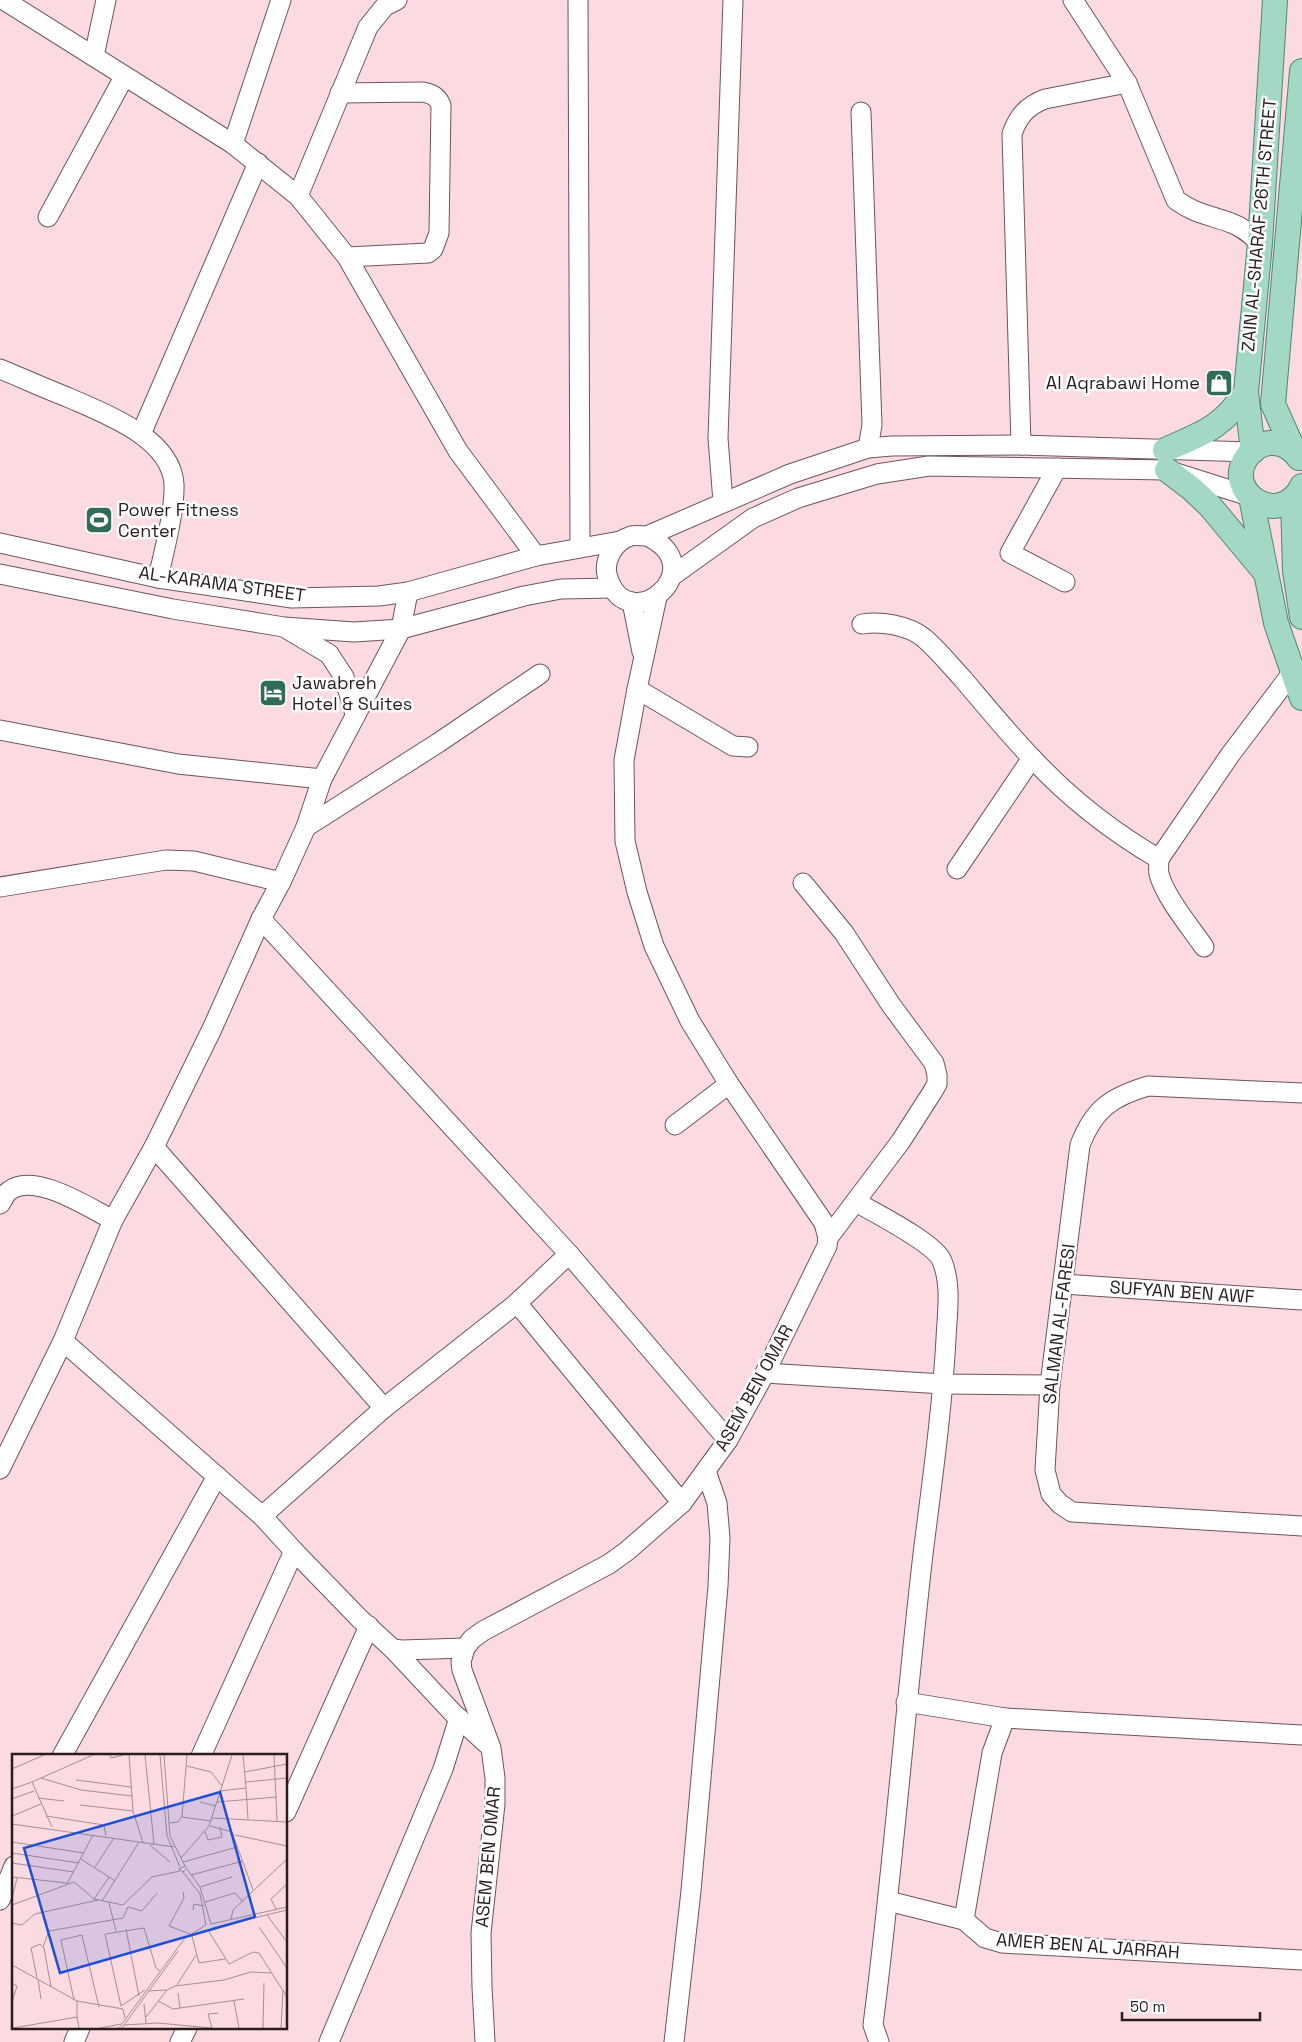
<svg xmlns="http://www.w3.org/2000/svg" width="1302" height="2042" font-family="'Space Grotesk',sans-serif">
<rect width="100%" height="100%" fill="#fbdae1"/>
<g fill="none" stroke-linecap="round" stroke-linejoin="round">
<!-- minor casing -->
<g stroke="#70545b" stroke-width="21">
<g id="minor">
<path d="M 4,0 L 233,144 L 298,196 L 347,257 L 458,451 L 536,556"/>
<path d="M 578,0 L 580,547"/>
<path d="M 1073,0 L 1127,83 L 1176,200 C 1195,214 1210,215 1231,223 C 1243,227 1251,235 1260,243"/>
<path d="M 94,56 L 106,0"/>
<path d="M 340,93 L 423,92 C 432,94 437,96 441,105 L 439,233 L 433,249 L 428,253 L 347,257"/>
<path d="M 861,112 L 872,425 L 868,448"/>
<path d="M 233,144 L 281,0"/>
<path d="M 298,196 L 368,27 L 385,6 L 397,0"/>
<path d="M 48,217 L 124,77"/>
<path d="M 0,369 C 22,378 44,388 67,397 C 103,413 171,437 174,484 C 175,510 164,552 158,578"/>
<path d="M 141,434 L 258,163"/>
<path d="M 1021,445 L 1012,134 C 1018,116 1027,106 1045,99 L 1127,83"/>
<path d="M 1057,468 L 1010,553 L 1065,582"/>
<path d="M 723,502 L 718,438 L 733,0"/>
<path d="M 647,536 C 715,568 629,640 608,578 C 602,561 614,541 631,536 C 636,535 642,536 647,536 L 790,474 L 868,448 L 892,446 L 1021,445 L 1251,452"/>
<path d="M 0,543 L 158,578 L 292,598 L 379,596 L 408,592 L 536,556 L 620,541"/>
<path d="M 0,574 L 173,609 L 284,627 L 354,632 L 401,629 L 524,596 L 561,589 L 611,588"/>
<path d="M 672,576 L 753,518 L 798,498 L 877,474 L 929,466 L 1167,470 L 1249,496"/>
<path d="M 632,602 L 642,652"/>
<path d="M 862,624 C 881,621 908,625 924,638 C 938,650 950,665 963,679 C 985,705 1007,732 1031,757 C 1068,797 1111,831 1159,859 L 1230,755 L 1292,673"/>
<path d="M 287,629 L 329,654 L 344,677 L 355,714"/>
<path d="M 637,689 L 733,746 L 748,747"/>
<path d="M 0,730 L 178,764 L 322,779"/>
<path d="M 306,827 L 438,743 L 540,674"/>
<path d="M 1159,859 C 1159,864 1158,870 1159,874 C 1165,897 1191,928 1204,947"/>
<path d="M 957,869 L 1032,758"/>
<path d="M 803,883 L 844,933 L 891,1005 L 934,1063 L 937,1075 L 937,1084 L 933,1091 L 901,1141 L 828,1238"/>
<path d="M 0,887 L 166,860 L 194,861 L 281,882"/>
<path d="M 261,919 L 569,1254 L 728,1440"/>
<path d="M 1302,1093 L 1148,1086 C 1111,1097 1094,1109 1080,1145 L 1050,1385 L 1045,1470 L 1051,1494 L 1060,1504 L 1072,1512 L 1302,1526"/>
<path d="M 675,1125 L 729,1084"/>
<path d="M 154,1147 L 384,1408"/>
<path d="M 856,1202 C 875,1213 935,1243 942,1261 C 952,1285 947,1314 946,1339 C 942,1411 932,1482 923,1554 C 905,1711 893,1869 873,2025 L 879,2042"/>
<path d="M 0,1204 C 3,1200 5,1194 9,1191 C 34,1171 89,1208 113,1220"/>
<path d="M 1063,1284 L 1302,1300"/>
<path d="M 517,1303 L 682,1503"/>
<path d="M 63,1341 L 262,1516 L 294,1551 L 360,1619 L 393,1649 L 454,1714 L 487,1744"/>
<path d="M 765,1373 L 943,1384 L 1050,1385"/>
<path d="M 0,1469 L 63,1341 L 113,1220 L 154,1147 L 212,1029 L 261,919 L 281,882 L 306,827 L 322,779 L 401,629 L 408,592"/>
<path d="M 262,1516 L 384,1408 L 517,1303 L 569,1254"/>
<path d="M 393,1649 L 402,1650 L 465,1648"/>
<path d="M 906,1702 L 1005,1718"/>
<path d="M 1302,1735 L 1005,1718 L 992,1753 L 964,1920 L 985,1938 L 1002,1943 L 1302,1960"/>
<path d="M 62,1756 L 217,1476"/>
<path d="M 201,1756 L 294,1551"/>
<path d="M 286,1812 L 369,1626"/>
<path d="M 0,1900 L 14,1866"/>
<path d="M 888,1901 L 964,1920"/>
<path d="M 74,2042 L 80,2028"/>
<path d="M 180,2042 L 187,2028"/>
<path d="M 329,2042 L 443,1769 L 459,1718"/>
<path d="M 485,2042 L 482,1987 L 481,1933 L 495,1804 L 495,1778 L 491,1748 L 462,1670 L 461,1662 L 465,1648 L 472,1639 L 483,1631 L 609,1564 L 627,1551 L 682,1503 L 728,1440 L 765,1373 L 827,1246 L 828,1238 L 824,1223 L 729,1084 L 690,1021 L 654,946 L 637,892 L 625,841 L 624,760 L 637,689 L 657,597"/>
<path d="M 674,2042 L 691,1891 L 718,1586 L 720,1538 L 717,1503 L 706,1471"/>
</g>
</g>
<!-- major casing -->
<g stroke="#508671" stroke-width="26">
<g id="major">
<path d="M 1165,450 C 1203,433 1222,428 1246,392"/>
<path d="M 1253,451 L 1246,392 L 1260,243 L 1275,0"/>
<path d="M 1294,451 L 1273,404 L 1302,71"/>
<path d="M 1299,458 C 1292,448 1282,442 1270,443 C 1260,444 1252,450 1247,457 C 1222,492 1280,530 1302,486"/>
<path d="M 1167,470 L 1192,489 L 1210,506 L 1264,571"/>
<path d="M 1251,497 L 1276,623 L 1302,698"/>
<path d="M 1293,499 L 1295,571 L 1302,617"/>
</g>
</g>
<!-- minor -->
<use href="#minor" stroke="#fff" stroke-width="19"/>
<!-- major -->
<use href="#major" stroke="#a3d9c4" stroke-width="24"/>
</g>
<!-- icons -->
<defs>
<g id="shop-square" transform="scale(1.4375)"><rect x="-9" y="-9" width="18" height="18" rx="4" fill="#306c56" stroke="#fff"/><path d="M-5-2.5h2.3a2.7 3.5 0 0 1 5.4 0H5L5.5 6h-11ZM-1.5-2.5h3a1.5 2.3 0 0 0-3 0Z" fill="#fff"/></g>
<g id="stadium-square" transform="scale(1.4375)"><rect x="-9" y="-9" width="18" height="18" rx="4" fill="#306c56" stroke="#fff"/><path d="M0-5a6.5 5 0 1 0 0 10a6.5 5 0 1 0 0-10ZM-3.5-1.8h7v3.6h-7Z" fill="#fff"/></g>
<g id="hotel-square" transform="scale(1.4375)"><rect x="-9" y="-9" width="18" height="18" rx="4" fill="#306c56" stroke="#fff"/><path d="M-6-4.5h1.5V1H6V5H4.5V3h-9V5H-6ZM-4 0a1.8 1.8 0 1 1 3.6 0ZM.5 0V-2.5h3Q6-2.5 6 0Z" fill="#fff"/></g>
</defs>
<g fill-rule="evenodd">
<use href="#shop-square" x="1219" y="383"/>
<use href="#stadium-square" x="99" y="520"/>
<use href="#hotel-square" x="273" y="693"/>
</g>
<g text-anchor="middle" stroke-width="5" stroke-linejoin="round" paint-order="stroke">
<!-- street labels -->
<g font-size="18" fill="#281c1f" stroke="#fff">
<text transform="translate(1259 225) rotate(-85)" y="6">ZAIN AL-SHARAF 26TH STREET</text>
<text transform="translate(222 584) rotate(8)" y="6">AL-KARAMA STREET</text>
<text transform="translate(1182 1292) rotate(4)" y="6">SUFYAN BEN AWF</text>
<text transform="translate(1059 1324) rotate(-83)" y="6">SALMAN AL-FARESI</text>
<text transform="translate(754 1388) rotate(-61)" y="6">ASEM BEN OMAR</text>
<text transform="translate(488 1857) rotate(-85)" y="6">ASEM BEN OMAR</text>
<text transform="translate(1088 1946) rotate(4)" y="6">AMER BEN AL JARRAH</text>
</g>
<!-- poi labels -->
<g font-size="18" fill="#281c1f" stroke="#fff" text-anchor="start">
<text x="1200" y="389" text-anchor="end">Al Aqrabawi Home</text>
<text x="118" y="516">Power Fitness<tspan x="118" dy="21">Center</tspan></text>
<text x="292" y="689">Jawabreh<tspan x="292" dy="21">Hotel &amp; Suites</tspan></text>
</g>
</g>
<!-- overview -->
<g transform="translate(12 1754)">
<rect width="275" height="275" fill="#fbdae1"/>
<path fill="none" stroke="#a78e93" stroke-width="1" d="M 98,1 L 99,4 L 111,1M 117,1 L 121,57 L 131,89M 133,1 L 142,90M 148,1 L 155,82 L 168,113M 152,1 L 158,82 L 173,112M 262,1 L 265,67M 175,12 L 199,18 L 210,32M 0,15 L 32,1M 233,18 L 275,10M 29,24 L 69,36 L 120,42M 64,26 L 119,33M 234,28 L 275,24M 234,34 L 236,65M 0,35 L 20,28M 208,37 L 234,34 L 231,1M 26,44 L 52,47M 0,45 L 22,37M 188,48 L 204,52M 205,48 L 265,43M 68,51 L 121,57M 0,62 L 29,50M 34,62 L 92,71 L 94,82M 170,63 L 199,67M 200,64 L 275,68M 157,69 L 166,68 L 170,62 L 175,1M 0,70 L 162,93M 198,72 L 220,78 L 241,136M 40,73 L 20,28 L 81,1M 193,78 L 196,86 L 210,83 L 208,73M 223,81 L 275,92M 0,88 L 72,99M 138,91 L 158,108M 0,99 L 67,109M 169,104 L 197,72 L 220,1M 69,105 L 103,127M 171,108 L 225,93M 0,109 L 62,118M 83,113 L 102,84M 174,115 L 171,118 L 167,115 L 173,112 L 188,133 L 199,170M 171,118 L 188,140 L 194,171M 179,121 L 231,107M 0,123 L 55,129M 55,130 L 81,81M 188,133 L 220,123M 171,138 L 172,144 L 157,172 L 178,180M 0,144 L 5,124M 82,145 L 97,123M 90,147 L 127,88M 193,148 L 223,139 L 231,148M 97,149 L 104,177M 0,151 L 62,128 L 82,145 L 111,151 L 140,123 L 168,117M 116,153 L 130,157 L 145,139M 264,155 L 259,145 L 275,130M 181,156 L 182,150 L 192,152M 255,161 L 275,188M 219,165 L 221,156 L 275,105M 0,169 L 10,171 L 23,160 L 86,146M 199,170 L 275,153M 247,173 L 275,214M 200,174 L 275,156M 114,175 L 127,242M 196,176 L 217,210 L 241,198 L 247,199 L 275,243M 180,182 L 187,209 L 213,205M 31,193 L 37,177 L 111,164 L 116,153M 0,211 L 65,247 L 111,255 L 113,264M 25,224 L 19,194 L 28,190 L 32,194 L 39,233M 26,225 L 29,245M 0,229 L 5,232 L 0,248M 165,231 L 184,201M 136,237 L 155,236M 166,239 L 168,254M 62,246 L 49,186 L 70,181 L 87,253M 146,247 L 161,255 L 232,245M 222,247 L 227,274M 132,250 L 134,269M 109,252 L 93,180 L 132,174 L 144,214 L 148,217M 109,252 L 133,236M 65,263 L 65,247M 134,263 L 155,236 L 163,232 L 212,226 L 239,218 L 259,219M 112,271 L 146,269 L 199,274M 1,274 L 65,263 L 67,274M 88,274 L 109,270M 107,274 L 173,184 L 194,171M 110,274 L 166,197M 200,274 L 196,260 L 206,259M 251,274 L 252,229M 269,274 L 271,236"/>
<path fill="#1d4ed8" fill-opacity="0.15" stroke="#1d4ed8" stroke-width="2.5" d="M 208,38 L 243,163 L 48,219 L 12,94 Z"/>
<rect width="275" height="275" fill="none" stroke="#281c1f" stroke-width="2.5"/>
</g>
<!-- scale -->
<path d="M1122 2012v8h138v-8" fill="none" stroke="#281c1f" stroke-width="2.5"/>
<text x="1130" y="2012" font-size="15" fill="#281c1f" stroke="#ffffff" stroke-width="4" paint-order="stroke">50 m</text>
</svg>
